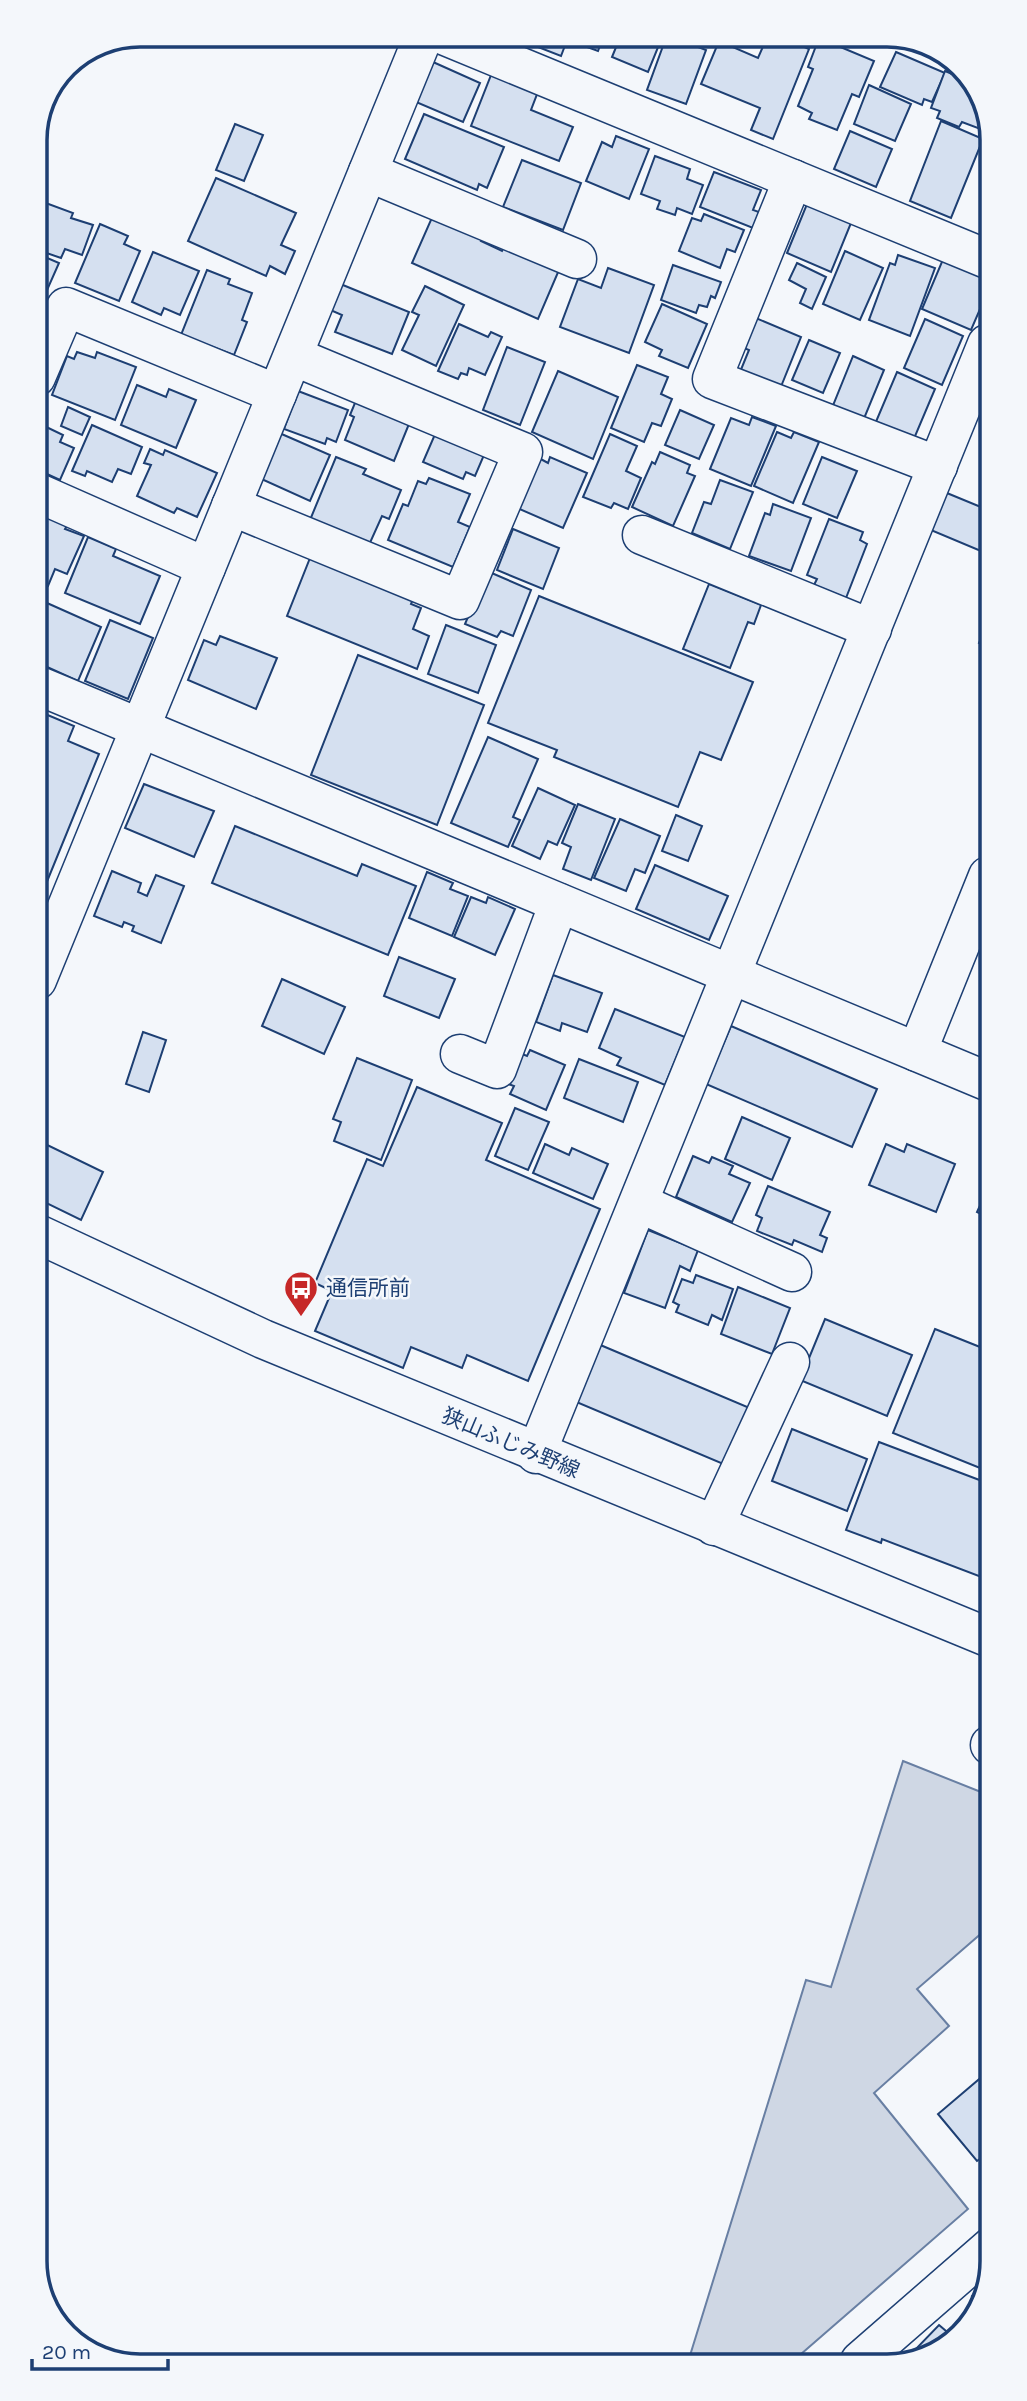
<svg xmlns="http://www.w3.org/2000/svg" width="1027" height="2401" font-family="Karla,'Noto Sans JP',sans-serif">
<rect width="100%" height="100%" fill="#f4f7fb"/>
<!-- water -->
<path fill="#cfd7e4" stroke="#687fa3" stroke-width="2" d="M 903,1761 L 991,1796 L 991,1925 L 917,1989 L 949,2026 L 874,2093 L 968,2209 L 793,2361 L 688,2362 L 806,1980 L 831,1987 Z"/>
<!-- building -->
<g fill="#d5e0f0" stroke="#1d3f73" stroke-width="2">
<path d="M 528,35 L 569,35 L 561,56 L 525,42 Z"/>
<path d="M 576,35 L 604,35 L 598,51 L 573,42 Z"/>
<path d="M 621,35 L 663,35 L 648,72 L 612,57 Z"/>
<path d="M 667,35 L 706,50 L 686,104 L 647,90 Z"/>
<path d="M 768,35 L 777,35 L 809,49 L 773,139 L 751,130 L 760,108 L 701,84 L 719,41 L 758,58 Z"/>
<path d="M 878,35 L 894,35 L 917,44 L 914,51 Z"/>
<path d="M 819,38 L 874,61 L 859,97 L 852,94 L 837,130 L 809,119 L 812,113 L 798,106 L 813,69 L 808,67 Z"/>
<path d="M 935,51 L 951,57 L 961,71 L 932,59 Z"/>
<path d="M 896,52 L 945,73 L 932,102 L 924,99 L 922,105 L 880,87 Z"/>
<path d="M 433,62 L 480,83 L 463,122 L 416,102 Z"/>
<path d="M 493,70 L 539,89 L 531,110 L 573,127 L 559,161 L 471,126 Z"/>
<path d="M 945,71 L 967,80 L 987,107 L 983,130 L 962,122 L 959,127 L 937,118 L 940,111 L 931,108 Z"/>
<path d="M 869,85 L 911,104 L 895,141 L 854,124 Z"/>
<path d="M 424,114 L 504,147 L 487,188 L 479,184 L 477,190 L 405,159 Z"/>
<path d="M 941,121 L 983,139 L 951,218 L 910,201 Z"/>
<path d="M 235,124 L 263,135 L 244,181 L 216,170 Z"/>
<path d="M 850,131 L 892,149 L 876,187 L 834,169 Z"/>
<path d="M 616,136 L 649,149 L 629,199 L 586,181 L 602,142 L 612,147 Z"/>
<path d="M 655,156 L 690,169 L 687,179 L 703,185 L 692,214 L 677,208 L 675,215 L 657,209 L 660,201 L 641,194 Z"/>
<path d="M 522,160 L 581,183 L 563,230 L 503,207 Z"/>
<path d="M 714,172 L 761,190 L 753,210 L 759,212 L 753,228 L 700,207 Z"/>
<path d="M 216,178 L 296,213 L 281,245 L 295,251 L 285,274 L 270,266 L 266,276 L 188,241 Z"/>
<path d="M 35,199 L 73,213 L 71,218 L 93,225 L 82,255 L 65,249 L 61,258 L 35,249 Z"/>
<path d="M 807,204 L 851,223 L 831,272 L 787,253 Z"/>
<path d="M 434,213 L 484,235 L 481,241 L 502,251 L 504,246 L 559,270 L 538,319 L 412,263 Z"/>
<path d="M 704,214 L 744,230 L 735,252 L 727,249 L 720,268 L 679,251 L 692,218 L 701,221 Z"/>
<path d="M 100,224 L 128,236 L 124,244 L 140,251 L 119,301 L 75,283 Z"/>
<path d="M 845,251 L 883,268 L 860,320 L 823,304 Z"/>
<path d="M 153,252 L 199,271 L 180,315 L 164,308 L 161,315 L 132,302 Z"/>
<path d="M 38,254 L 59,263 L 40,306 L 36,304 Z"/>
<path d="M 898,255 L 935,268 L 910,336 L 869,320 L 890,263 L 895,265 Z"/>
<path d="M 944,257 L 987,276 L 987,293 L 971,330 L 922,309 Z"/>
<path d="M 797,263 L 826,277 L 812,309 L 800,303 L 806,289 L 789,280 Z"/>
<path d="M 673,265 L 721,282 L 715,298 L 711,296 L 707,307 L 699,305 L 696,313 L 661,300 Z"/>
<path d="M 608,268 L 654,285 L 629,353 L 560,327 L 578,279 L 601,288 Z"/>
<path d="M 207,270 L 230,279 L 228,284 L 252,293 L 242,320 L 247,322 L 234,355 L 181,335 Z"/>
<path d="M 338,283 L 409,312 L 392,354 L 335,332 L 342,315 L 328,309 Z"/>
<path d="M 425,286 L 464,305 L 436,366 L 402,350 L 419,315 L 412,312 Z"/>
<path d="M 662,304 L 707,324 L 688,368 L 659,356 L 662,350 L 645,342 Z"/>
<path d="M 751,316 L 801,337 L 780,389 L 740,372 L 749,350 L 739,346 Z"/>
<path d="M 925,319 L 963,336 L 942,385 L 904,368 Z"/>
<path d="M 459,324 L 488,337 L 491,332 L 502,337 L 485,375 L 469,368 L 467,375 L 461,373 L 458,379 L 438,371 Z"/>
<path d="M 809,340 L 840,353 L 823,393 L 792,380 Z"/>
<path d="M 507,347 L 545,362 L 520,425 L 483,410 Z"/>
<path d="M 77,352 L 95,358 L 97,352 L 136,367 L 115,420 L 52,395 L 67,356 L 74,359 Z"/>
<path d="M 853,356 L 884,370 L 863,421 L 832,408 Z"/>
<path d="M 637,365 L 668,377 L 661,394 L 672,399 L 661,426 L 652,423 L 644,442 L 611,428 Z"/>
<path d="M 558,371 L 618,397 L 593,459 L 532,432 Z"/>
<path d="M 897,372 L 935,389 L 913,441 L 875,424 Z"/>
<path d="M 137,385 L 166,397 L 169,389 L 196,400 L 176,448 L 121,425 Z"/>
<path d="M 298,391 L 348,410 L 336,442 L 327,438 L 325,444 L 284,429 Z"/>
<path d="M 357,398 L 411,419 L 394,461 L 345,440 L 354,417 L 350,415 Z"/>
<path d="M 68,407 L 90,417 L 82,435 L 61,426 Z"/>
<path d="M 680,410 L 714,425 L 699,459 L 665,445 Z"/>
<path d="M 752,417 L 776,426 L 751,486 L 710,469 L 731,418 L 749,425 Z"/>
<path d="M 36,422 L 63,435 L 60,442 L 74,448 L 60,480 L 36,469 Z"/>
<path d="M 92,425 L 142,447 L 131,474 L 118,469 L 112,482 L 87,471 L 85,476 L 72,471 Z"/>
<path d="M 439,425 L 487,448 L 475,476 L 466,472 L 463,479 L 423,462 Z"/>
<path d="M 277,432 L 330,455 L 310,501 L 257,477 Z"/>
<path d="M 777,432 L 791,438 L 794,432 L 819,442 L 793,503 L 754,486 Z"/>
<path d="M 610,434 L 637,446 L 626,471 L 641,478 L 628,509 L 614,503 L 611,508 L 583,497 Z"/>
<path d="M 150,449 L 163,455 L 165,450 L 217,473 L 197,517 L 177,508 L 174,513 L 137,496 L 151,465 L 144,463 Z"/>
<path d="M 660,452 L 690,465 L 687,473 L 695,476 L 673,526 L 632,507 L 652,462 L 655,464 Z"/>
<path d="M 336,457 L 366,469 L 363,474 L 401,490 L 389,519 L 382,516 L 369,545 L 310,520 Z"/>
<path d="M 537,457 L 548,463 L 550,457 L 587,473 L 563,528 L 515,507 Z"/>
<path d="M 822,457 L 857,471 L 837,518 L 803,504 Z"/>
<path d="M 429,478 L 470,494 L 458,522 L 470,527 L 453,567 L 388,540 L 403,504 L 408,506 L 418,481 L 426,484 Z"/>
<path d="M 720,480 L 753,492 L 730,549 L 692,533 L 704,502 L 711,504 Z"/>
<path d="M 942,491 L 988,510 L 988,554 L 926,528 Z"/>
<path d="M 773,504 L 811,518 L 791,571 L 749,556 L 765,513 L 770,515 Z"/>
<path d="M 42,513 L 68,524 L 65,529 L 84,536 L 67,574 L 55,569 L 48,586 L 36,581 L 36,526 Z"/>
<path d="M 829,519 L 863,532 L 860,540 L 867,544 L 846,598 L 814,585 L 817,579 L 807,575 Z"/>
<path d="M 513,529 L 559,548 L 543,589 L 497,570 Z"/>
<path d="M 88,537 L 116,549 L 113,556 L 160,576 L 140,624 L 65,593 Z"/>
<path d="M 312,553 L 415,594 L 411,604 L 421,608 L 413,629 L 429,636 L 417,669 L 287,616 Z"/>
<path d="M 487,571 L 531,590 L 513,636 L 501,631 L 497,637 L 465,624 Z"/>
<path d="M 709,584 L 761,605 L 754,624 L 748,622 L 730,668 L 683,649 Z"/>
<path d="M 539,596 L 753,682 L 721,760 L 700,752 L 678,807 L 554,757 L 557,750 L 488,723 Z"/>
<path d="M 47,603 L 101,627 L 78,681 L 36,662 L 36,627 Z"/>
<path d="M 110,620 L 153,638 L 128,699 L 85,681 Z"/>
<path d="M 988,621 L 988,647 L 979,643 Z"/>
<path d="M 446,625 L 496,645 L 478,693 L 428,674 Z"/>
<path d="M 220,636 L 277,658 L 256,709 L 188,680 L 204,640 L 216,645 Z"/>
<path d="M 358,655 L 484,705 L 437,825 L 311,775 Z"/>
<path d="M 38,711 L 74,726 L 68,741 L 99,754 L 37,906 Z"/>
<path d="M 488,737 L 538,759 L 513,817 L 520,820 L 508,847 L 451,823 Z"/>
<path d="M 144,784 L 214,811 L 194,857 L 125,828 Z"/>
<path d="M 538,788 L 575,805 L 557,845 L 548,841 L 540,859 L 512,846 Z"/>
<path d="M 578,804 L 615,819 L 591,880 L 563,869 L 571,847 L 562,843 Z"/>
<path d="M 676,815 L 702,826 L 688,861 L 662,851 Z"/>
<path d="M 620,819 L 660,836 L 645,873 L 635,869 L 626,891 L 594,878 Z"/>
<path d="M 235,826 L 357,876 L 362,864 L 416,886 L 388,955 L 212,883 Z"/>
<path d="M 655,865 L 728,896 L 709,940 L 636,909 Z"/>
<path d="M 112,871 L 141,883 L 138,892 L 147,896 L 156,875 L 184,886 L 161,943 L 132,931 L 134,926 L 124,922 L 122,927 L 94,916 Z"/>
<path d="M 427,872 L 453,883 L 450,889 L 468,896 L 452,936 L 409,918 Z"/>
<path d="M 471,897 L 486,903 L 488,897 L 515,909 L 495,955 L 454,937 Z"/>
<path d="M 399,957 L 455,979 L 439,1018 L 384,996 Z"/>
<path d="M 553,975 L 602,993 L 587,1032 L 562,1023 L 560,1031 L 536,1022 Z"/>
<path d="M 282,979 L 345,1007 L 324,1054 L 262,1026 Z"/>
<path d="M 615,1009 L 685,1037 L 665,1085 L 617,1065 L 621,1058 L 599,1048 Z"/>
<path d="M 731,1026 L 877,1089 L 852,1147 L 706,1084 Z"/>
<path d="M 143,1032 L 166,1040 L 149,1092 L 126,1084 Z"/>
<path d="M 530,1050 L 565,1065 L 546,1110 L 510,1094 L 514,1086 L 503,1082 L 515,1051 L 527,1056 Z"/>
<path d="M 357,1058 L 412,1080 L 381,1160 L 334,1141 L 341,1122 L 333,1119 Z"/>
<path d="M 579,1059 L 638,1082 L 623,1122 L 564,1098 Z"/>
<path d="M 417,1087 L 502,1123 L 486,1160 L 600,1209 L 528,1381 L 467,1355 L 462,1368 L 411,1347 L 403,1368 L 315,1331 L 332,1291 L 315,1283 L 367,1159 L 383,1166 Z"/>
<path d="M 515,1108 L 549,1122 L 528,1170 L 495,1156 Z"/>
<path d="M 742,1117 L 790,1138 L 772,1180 L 725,1159 Z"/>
<path d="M 38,1130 L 45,1133 L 41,1142 L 103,1172 L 81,1220 L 38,1199 Z"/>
<path d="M 545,1144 L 569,1155 L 572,1148 L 608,1164 L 593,1199 L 533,1173 Z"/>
<path d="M 886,1144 L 904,1152 L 907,1144 L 955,1164 L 936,1212 L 869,1185 Z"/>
<path d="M 693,1156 L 709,1163 L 712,1157 L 733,1166 L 729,1174 L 750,1183 L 732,1222 L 676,1197 Z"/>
<path d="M 768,1186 L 830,1212 L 820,1235 L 827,1238 L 822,1252 L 794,1240 L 792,1245 L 757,1231 L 762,1218 L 756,1215 Z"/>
<path d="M 989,1186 L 989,1218 L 977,1212 Z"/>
<path d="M 648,1230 L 698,1250 L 690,1271 L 680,1266 L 665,1308 L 624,1293 Z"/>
<path d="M 696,1275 L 733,1289 L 722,1320 L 712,1315 L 708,1325 L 676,1312 L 679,1305 L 673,1302 L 682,1279 L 693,1283 Z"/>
<path d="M 738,1287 L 790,1308 L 772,1354 L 721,1334 Z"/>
<path d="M 825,1319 L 912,1355 L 887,1416 L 800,1380 Z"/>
<path d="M 935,1329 L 990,1351 L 990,1472 L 893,1433 Z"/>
<path d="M 598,1344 L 752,1409 L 728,1466 L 574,1401 Z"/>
<path d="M 792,1429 L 867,1459 L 847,1511 L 772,1481 Z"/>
<path d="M 879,1442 L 990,1484 L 990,1569 L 988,1568 L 984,1578 L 882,1539 L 881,1543 L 846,1530 Z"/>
<path d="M 991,1705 L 991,1726 L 983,1723 Z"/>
<path d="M 984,2075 L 992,2085 L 992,2150 L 977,2161 L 938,2114 Z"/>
<path d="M 985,2280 L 978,2301 L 972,2296 Z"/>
<path d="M 939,2325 L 953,2337 L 916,2361 L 911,2354 Z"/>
</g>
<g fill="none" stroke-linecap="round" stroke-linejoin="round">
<!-- minor casing -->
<g stroke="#1d3f73" stroke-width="41">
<g id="minor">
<path d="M 443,35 L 987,259"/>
<path d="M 368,172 L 577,259"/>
<path d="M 793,179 L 712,379 L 938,466"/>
<path d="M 36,377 L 66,307 L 277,394"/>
<path d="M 36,492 L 206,567"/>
<path d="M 231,506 L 460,600 L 523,452 L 293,356"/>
<path d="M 642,535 L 872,629"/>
<path d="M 37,685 L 989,1082"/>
<path d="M 37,980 L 424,35"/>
<path d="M 917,1052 L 988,876"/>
<path d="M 460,1054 L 497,1069 L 559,903"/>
<path d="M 639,1203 L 792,1272"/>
<path d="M 536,1454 L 987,344"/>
<path d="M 714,1526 L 790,1362"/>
<path d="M 990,1745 L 991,1746"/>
<path d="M 860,2361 L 992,2246"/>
</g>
</g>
<!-- major casing -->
<g stroke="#1d3f73" stroke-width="41">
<path id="major" d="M 38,1234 L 263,1339 L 990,1638"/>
</g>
<!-- minor -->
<use href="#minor" stroke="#f4f7fb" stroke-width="38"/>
<!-- major -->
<use href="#major" stroke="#f4f7fb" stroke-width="38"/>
</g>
<!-- icons -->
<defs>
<g id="bus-pin" transform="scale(1.75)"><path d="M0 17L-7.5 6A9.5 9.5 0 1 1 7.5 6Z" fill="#c62828" stroke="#f4f7fb"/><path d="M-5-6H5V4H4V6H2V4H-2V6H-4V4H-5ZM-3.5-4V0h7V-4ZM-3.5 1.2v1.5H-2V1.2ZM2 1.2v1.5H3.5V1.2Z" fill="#fff"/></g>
</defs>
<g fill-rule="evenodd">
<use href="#bus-pin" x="301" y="1288"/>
</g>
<g text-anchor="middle" stroke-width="5" stroke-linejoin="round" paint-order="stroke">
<!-- poi labels -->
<g font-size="21" fill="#1d3f73" stroke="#f4f7fb" text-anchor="start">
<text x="326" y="1295">通信所前</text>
</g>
<!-- street labels -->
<g font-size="21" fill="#1d3f73" stroke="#f4f7fb">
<text transform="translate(511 1443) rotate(23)" y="7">狭山ふじみ野線</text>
</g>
</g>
<!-- crop -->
<path d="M0 0H1027V2401H0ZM140 47H887A93 93 0 0 1 980 140V2261A93 93 0 0 1 887 2354H140A93 93 0 0 1 47 2261V140A93 93 0 0 1 140 47Z" fill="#f4f7fb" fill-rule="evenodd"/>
<path fill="none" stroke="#1d3f73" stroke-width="3.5" d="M140 47H887A93 93 0 0 1 980 140V2261A93 93 0 0 1 887 2354H140A93 93 0 0 1 47 2261V140A93 93 0 0 1 140 47Z"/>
<!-- scale -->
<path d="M32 2359v10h136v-10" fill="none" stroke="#1d3f73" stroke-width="3.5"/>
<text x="42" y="2359" font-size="21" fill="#1d3f73" stroke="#f4f7fb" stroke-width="5" paint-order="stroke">20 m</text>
</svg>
